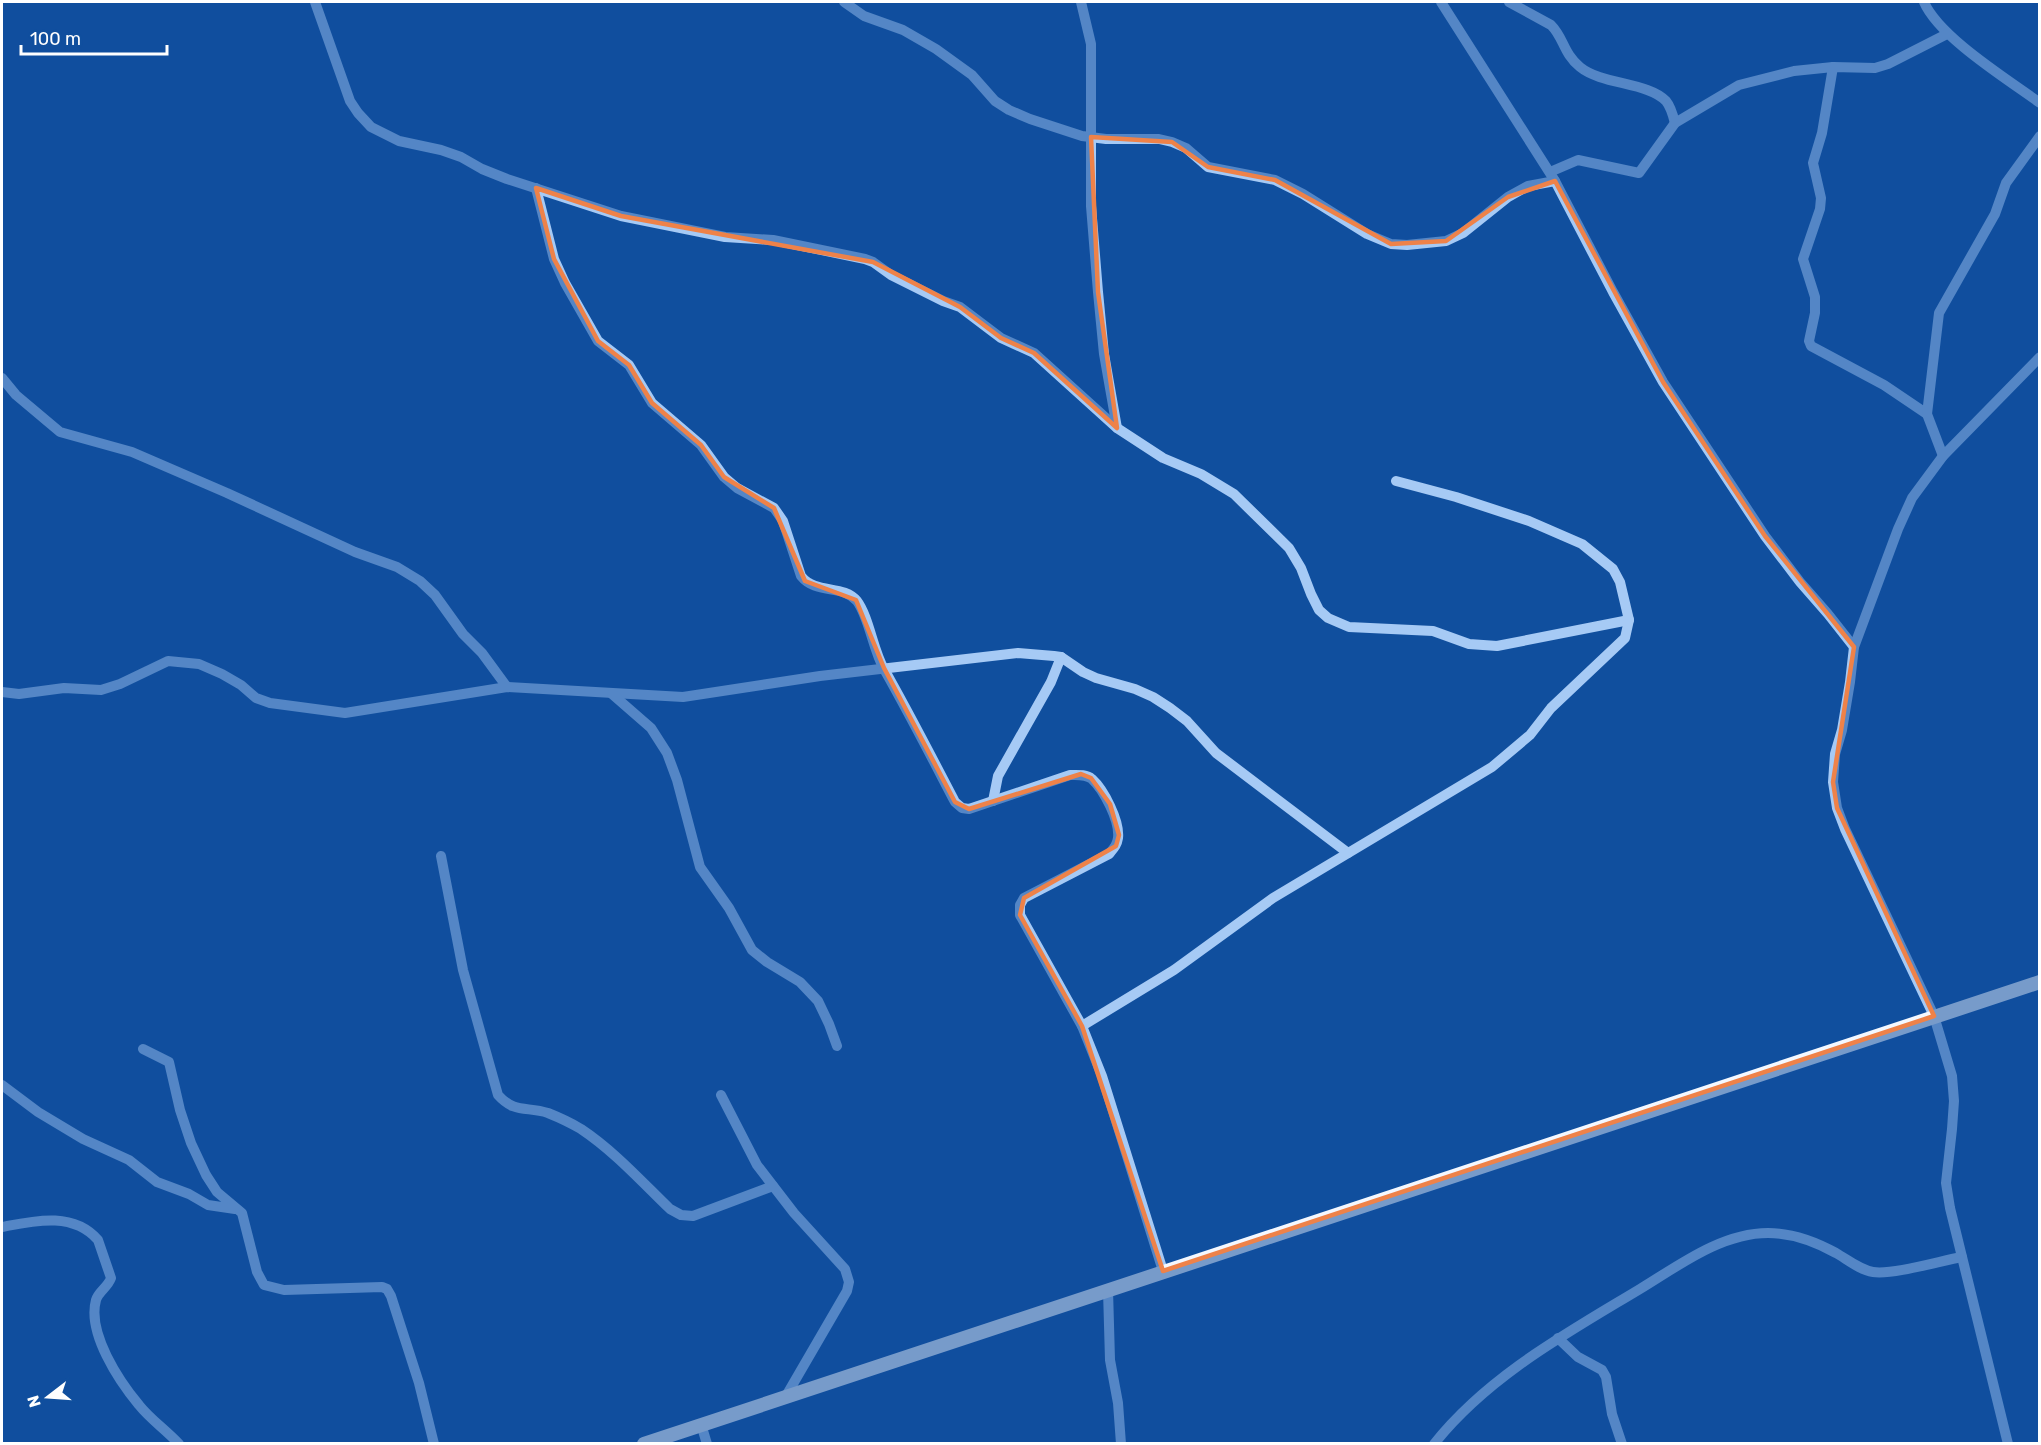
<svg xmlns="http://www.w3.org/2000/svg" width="2041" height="1445" font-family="Rubik,sans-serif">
<rect width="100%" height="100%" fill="#104f9e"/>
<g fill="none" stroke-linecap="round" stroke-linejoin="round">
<!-- minor -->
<g stroke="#a6caf5" stroke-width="10">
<path d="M 315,2 L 350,101 L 358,113 L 371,127 L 399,141 L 441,150 L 461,157 L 482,169 L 507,179 L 621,216 L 725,237 L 773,240 L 865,259 L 873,262 L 891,275 L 943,301 L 960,307 L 1001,338 L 1034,353 L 1117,428 L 1163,458 L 1201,474 L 1234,494 L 1289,548 L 1301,568 L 1311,594 L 1319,610 L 1328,618 L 1349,627 L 1433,631 L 1469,644 L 1497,646 L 1629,620"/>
<path d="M 844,2 L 864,16 L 903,30 L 936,49 L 972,75 L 995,101 L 1009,110 L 1030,119 L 1082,136 L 1106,139 L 1159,139 L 1172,142 L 1186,148 L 1208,167 L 1275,180 L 1303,194 L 1367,234 L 1391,244 L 1407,245 L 1446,241 L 1463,233 L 1508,197 L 1528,186 L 1555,181"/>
<path d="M 1081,2 L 1091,44 L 1091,206 L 1098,292 L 1104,354 L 1117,428"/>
<path d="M 1441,2 L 1555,181 L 1613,292 L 1663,382 L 1765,536 L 1800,582 L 1828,614 L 1854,647"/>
<path d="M 1509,2 L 1551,25 C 1564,38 1563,53 1580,67 C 1602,85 1648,82 1666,101 C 1671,107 1673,115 1675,123"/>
<path d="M 1924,2 C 1939,37 2007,79 2040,103"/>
<path d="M 1833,67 L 1822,133 L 1813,163 L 1821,198 L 1820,209 L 1803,259 L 1815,297 L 1815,313 L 1809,341 L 1811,346 L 1884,385 L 1927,414"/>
<path d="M 1550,172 L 1578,160 L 1639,173 L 1675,123 L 1739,85 L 1794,71 L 1833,67 L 1875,68 L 1888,64 L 1947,34"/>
<path d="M 536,188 L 554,259 L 565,283 L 598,341 L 629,365 L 652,403 L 701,445 L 724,477 L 737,488 L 774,508 L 783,521 L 801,576 C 816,595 843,584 857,601 C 869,617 873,650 884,669 C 909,713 932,758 955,802 L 962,808 L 969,809 L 1070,775 C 1077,775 1086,774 1092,779 C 1104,790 1120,821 1118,838 C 1117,845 1114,848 1109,854 L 1024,898 L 1020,905 L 1020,915 L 1082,1026 L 1102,1076 L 1163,1271"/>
<path d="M 2,378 L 16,395 L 60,432 L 132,452 L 227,493 L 355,552 L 397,567 L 420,581 L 435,595 L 463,634 L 482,653 L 507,687"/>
<path d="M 1943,456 L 1927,414 L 1939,313 L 1995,214 L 2006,183 L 2040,136"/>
<path d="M 2,692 L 19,694 L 64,688 L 101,690 L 120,684 L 168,661 L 199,664 L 222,674 L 241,685 L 256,698 L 270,703 L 345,713 L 507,687 L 683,697 L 820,676 L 1018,653 L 1054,656 L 1061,657 L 1083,672 L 1096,678 L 1135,689 L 1153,697 L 1170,708 L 1187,721 L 1216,753 L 1348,853"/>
<path d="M 612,694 L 651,728 L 667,753 L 677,780 L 700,867 L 729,908 L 752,950 L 767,962 L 800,982 L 818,1001 L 829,1024 L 837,1046"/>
<path d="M 993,801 L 998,776 L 1051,682 L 1061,657"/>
<path d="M 441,856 L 463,970 L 498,1095 C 515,1114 527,1106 548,1113 C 558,1117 571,1123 581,1129 C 614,1151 641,1181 670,1209 L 681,1215 L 693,1216 L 773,1186"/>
<path d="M 1082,1026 L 1174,970 L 1273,898 L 1492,767 L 1530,735 L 1551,708 L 1625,638 L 1629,620 L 1620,582 L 1613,569 L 1582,544 L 1529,521 L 1456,497 L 1396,481"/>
<path d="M 143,1049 L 169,1062 L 180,1110 L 191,1143 L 206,1175 L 217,1192 L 242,1213 L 257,1272 L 264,1285 L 284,1290 L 382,1287 L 387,1289 L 391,1296 L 419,1383 L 434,1444"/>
<path d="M 2,1085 L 38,1112 L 83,1139 L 129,1160 L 157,1182 L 189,1194 L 208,1205 L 235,1209"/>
<path d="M 721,1095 L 757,1165 L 794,1213 L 845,1269 L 849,1282 L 847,1291 L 786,1396"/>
<path d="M 2,1227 C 33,1221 73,1211 98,1240 L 111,1278 C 108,1287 98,1292 96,1300 C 87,1333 119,1381 139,1405 C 150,1419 166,1430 179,1444"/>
<path d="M 1108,1290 L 1110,1360 L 1118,1403 L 1121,1444"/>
<path d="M 1558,1338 L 1578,1357 L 1602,1370 L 1606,1377 L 1612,1414 L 1622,1444"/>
<path d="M 701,1424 L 707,1444"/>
<path d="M 1434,1444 C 1488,1376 1567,1333 1640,1289 C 1678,1266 1721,1233 1768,1233 C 1792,1233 1816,1242 1836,1253 C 1848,1260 1860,1270 1873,1272 C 1893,1275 1940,1261 1962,1257"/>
<path d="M 2008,1444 L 1950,1208 L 1946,1183 L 1952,1129 L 1954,1101 L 1952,1076 L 1934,1016 L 1845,829 L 1837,808 L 1833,782 L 1835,754 L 1842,730 L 1850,682 L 1854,647 L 1898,529 L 1912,498 L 1943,456 L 2040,357"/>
</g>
<!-- major -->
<path stroke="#f4f8ff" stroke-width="14" d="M 644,1444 L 2040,982"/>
</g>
<!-- marked area -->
<path d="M0 0H2041V1445H0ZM 1091,137 L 1172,142 L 1208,167 L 1275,180 L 1391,244 L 1446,241 L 1508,197 L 1555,181 L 1663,382 L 1765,536 L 1854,647 L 1833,782 L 1837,808 L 1934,1016 L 1163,1271 L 1082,1026 L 1020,915 L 1024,898 L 1116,846 L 1119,835 L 1110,804 L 1091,778 L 1081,774 L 969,809 L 955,802 L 884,668 L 856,600 L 805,581 L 774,508 L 724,477 L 701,445 L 652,403 L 629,365 L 598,341 L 554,259 L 536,188 L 621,216 L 873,262 L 960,307 L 1001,338 L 1034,353 L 1117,428 L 1098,292 Z" fill="#104f9e" fill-opacity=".55" fill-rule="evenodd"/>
<path fill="none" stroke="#ee8249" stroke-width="4.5" stroke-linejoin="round" d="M 1091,137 L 1172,142 L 1208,167 L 1275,180 L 1391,244 L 1446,241 L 1508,197 L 1555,181 L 1663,382 L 1765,536 L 1854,647 L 1833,782 L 1837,808 L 1934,1016 L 1163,1271 L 1082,1026 L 1020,915 L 1024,898 L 1116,846 L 1119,835 L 1110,804 L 1091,778 L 1081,774 L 969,809 L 955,802 L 884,668 L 856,600 L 805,581 L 774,508 L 724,477 L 701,445 L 652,403 L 629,365 L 598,341 L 554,259 L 536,188 L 621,216 L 873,262 L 960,307 L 1001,338 L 1034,353 L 1117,428 L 1098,292 Z"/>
<!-- border -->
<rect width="2041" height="1445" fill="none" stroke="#ffffff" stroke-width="6"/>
<!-- north arrow -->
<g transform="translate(48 1397) rotate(253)" stroke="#104f9e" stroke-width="4.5" paint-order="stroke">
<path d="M0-4.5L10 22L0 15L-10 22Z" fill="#ffffff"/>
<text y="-9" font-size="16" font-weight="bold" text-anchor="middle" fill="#ffffff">N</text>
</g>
<!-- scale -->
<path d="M21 45v9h146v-9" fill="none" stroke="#ffffff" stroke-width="3"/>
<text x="30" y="45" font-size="18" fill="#ffffff" stroke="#104f9e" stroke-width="4.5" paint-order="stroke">100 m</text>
</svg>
